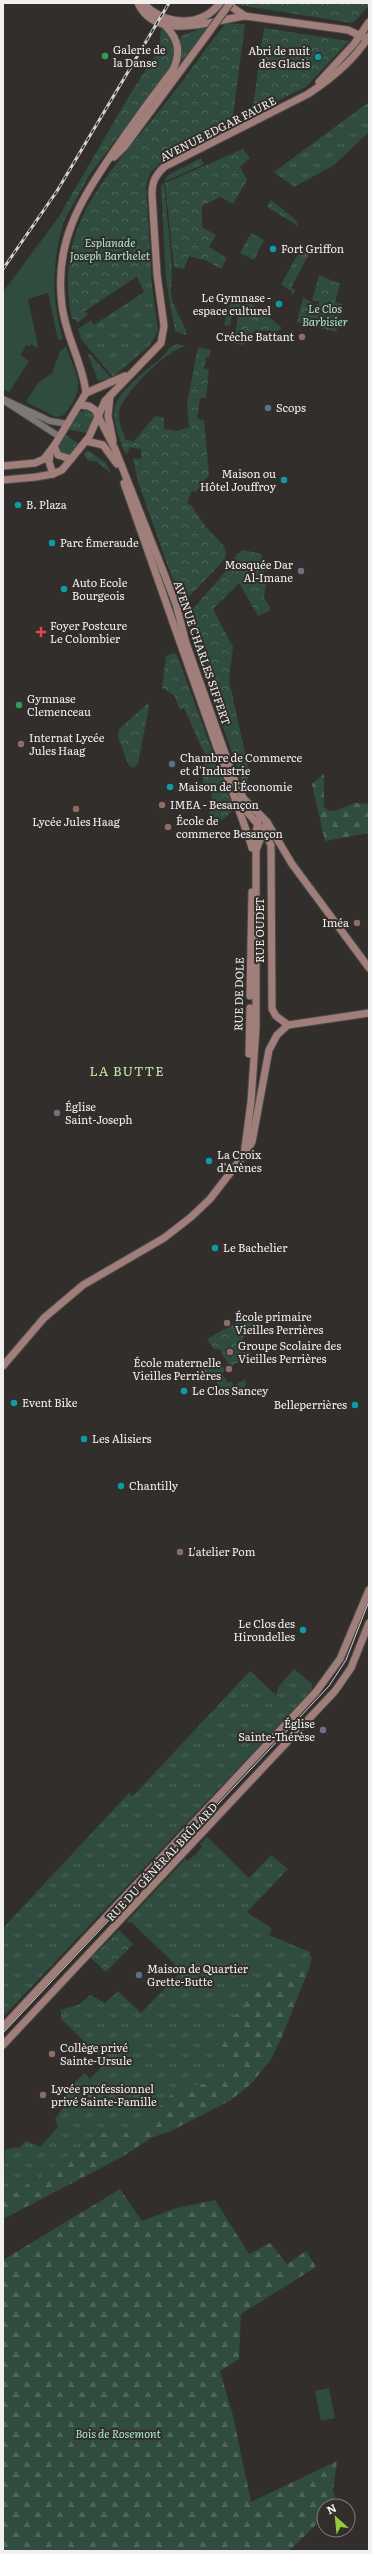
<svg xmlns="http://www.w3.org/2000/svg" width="372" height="2554" font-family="Literata,serif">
<defs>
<pattern id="grass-tufts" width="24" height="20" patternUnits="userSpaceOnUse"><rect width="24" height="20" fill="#2f4c3e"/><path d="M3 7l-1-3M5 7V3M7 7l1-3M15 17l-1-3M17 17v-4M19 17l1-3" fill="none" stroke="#4e665a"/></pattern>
<pattern id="forest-firs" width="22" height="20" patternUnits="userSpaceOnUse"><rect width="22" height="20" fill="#2f4c3e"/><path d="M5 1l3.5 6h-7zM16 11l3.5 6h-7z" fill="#4e665a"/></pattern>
<pattern id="park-crowns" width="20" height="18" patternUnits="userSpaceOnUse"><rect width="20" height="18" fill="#2f4c3e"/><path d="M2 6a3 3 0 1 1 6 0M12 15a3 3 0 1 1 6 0" fill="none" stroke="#4e665a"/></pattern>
</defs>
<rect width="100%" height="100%" fill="#322e2c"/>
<!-- grass -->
<g fill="url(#grass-tufts)">
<path d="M 202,28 L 208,28 L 179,64 C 181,56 179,40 181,36 Z"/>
<path d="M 369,102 L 369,132 L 334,165 L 294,187 L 274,172 Z"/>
<path d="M 236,122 L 235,125 L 159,164 L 150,173 L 146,186 L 152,287 L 158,331 L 150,345 L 113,377 L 81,339 L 78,329 L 91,320 L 94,325 L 144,292 L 137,277 L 141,274 L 146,263 L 144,171 Z"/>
<path d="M 201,158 L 204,164 L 164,182 L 172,267 L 171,292 L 172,301 L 186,330 L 186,335 L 175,331 L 166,281 L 161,186 L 168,175 Z"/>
<path d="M 271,200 L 296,220 L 298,226 L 267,207 Z"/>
<path d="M 251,233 L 264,240 L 254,260 L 240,253 Z"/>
<path d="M 302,247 L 317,252 L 314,254 L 310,252 L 291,288 L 295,290 L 292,296 L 292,292 L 281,284 Z"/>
<path d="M 177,344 L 187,346 C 169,347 120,396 119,413 C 118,422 123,432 126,440 L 133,441 L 126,455 C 106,406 110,401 150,367 C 156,362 165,356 169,348 Z"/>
<path d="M 90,354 L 111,378 L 98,381 L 88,355 Z"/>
<path d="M 87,409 L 94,417 L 88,433 L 68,430 L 79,413 Z"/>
<path d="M 65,434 L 79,444 L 68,455 L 60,453 L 58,448 Z"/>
<path d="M 88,450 L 106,463 L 112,474 L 97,462 L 87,460 L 84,453 Z"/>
<path d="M 294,1669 L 312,1684 L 312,1690 L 3,2017 L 3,1928 L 129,1793 L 133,1796 L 250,1671 L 276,1695 L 279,1686 Z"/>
<path d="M 207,1837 L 249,1878 L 271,1855 L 288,1869 L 247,1912 L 272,1929 L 269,1935 L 310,1952 L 310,1956 L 312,1957 L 309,1969 L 289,1970 L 217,2082 L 177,2088 L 135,2133 L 102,2133 L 15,2193 L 3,2193 L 5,2149 L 20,2147 L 26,2141 L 40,2147 L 58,2127 L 55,2119 L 62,2109 L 66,2091 L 84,2073 L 90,2079 L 106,2062 L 61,2019 L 61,2010 L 80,2004 L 90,1995 L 105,2003 L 118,1991 L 141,2013 L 182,1971 L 131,1922 L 128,1923 L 127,1921 L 185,1859 L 188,1861 L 194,1855 L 195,1856 L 202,1846 L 200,1844 Z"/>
</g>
<!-- forest -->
<g fill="url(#forest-firs)">
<path d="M 324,774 L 324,806 L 328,811 L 334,811 L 355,803 L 369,804 L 369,833 L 325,841 L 312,784 Z"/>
<path d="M 309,1969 L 281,2039 L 271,2059 L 252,2083 L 231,2100 L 171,2131 L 151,2138 L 122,2157 L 3,2219 L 3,2193 L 15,2193 L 102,2133 L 135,2133 L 177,2088 L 217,2082 L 231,2061 L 217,2047 C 227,2028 255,1984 273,1974 C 284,1968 298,1969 309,1969 Z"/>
<path d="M 120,2189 L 142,2221 L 176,2208 L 215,2200 L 249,2254 L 270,2243 L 287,2264 L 306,2251 L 316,2267 L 241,2314 L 239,2359 L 220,2371 L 233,2416 L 251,2502 L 337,2461 L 333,2490 L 337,2505 L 324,2506 L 324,2517 L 289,2551 L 3,2551 L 3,2260 Z"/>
</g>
<!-- park -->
<g fill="url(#park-crowns)">
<path d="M 239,3 L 369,3 L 369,6 L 353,23 L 238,5 Z"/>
<path d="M 226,23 L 245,24 L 232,124 L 144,171 L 148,253 L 146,263 L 141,274 L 85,311 L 88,315 L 77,323 L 75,319 L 72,319 C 52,223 110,174 163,106 C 185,79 204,50 226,23 Z"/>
<path d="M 161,28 C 176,36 176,55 170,68 L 90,174 L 64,221 L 58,218 L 129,96 L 159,49 Z"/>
<path d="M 264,28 L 349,41 L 306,87 L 252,113 Z"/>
<path d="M 243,149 L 250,158 L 240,167 L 247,180 L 233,204 L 220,197 L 202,206 L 202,227 L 216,235 L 209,247 L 227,258 L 221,269 L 207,261 L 189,256 L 184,269 L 174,267 L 165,183 Z"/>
<path d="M 319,275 L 340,284 L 335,302 L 342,304 L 336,332 L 297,322 L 303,297 L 315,305 L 319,304 L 319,301 L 312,300 Z"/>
<path d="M 231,301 L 251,303 L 281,327 L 281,329 L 278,331 L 256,330 L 243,345 L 234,343 C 234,333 240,318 237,311 L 232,314 L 230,326 L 224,325 Z"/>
<path d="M 198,347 L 211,350 L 209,358 L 206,357 L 204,368 L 209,370 L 206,398 L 200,398 L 197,419 L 204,420 L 209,475 L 196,492 L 192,491 L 187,503 L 191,505 L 205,526 L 223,545 L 226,551 L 225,559 L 184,602 L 182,597 L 179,597 L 138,482 L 133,458 L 141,459 L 141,449 L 129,447 L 155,416 L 164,418 L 164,429 L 177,431 L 189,427 L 187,404 Z"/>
<path d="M 243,550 L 262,554 L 261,561 L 266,562 L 263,579 L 266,585 L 264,597 L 271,610 L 258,616 L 239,583 L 213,609 L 233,647 L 229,680 L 248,767 L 247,789 L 244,787 L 189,631 L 186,615 L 189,606 L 193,609 L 230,566 L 236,555 Z"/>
<path d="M 174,653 L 177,655 L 234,810 L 222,820 L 209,815 L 212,793 L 202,790 L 205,755 L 184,708 L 180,710 L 174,695 L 162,688 L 166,656 Z"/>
<path d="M 148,703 L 149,706 L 138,764 L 133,768 L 129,766 L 118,737 L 119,729 Z"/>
<path d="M 255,1312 L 260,1328 L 242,1338 L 251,1354 L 230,1367 L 220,1350 L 214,1349 L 207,1339 Z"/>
<path d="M 213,1362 L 216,1367 L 223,1366 L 225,1370 L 222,1373 L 228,1383 L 231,1381 L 234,1386 L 245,1379 L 246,1384 L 243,1390 L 232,1397 L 229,1397 L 209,1373 L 202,1375 L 199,1370 Z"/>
<path d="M 119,1930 L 133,1944 L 106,1972 L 91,1958 Z"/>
</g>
<!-- garden -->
<g fill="#2f4c3e">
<path d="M 58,218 L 64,221 C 52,260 51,300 63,339 L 58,340 L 48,293 L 28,299 L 38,346 L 37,348 L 31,344 L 29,347 L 26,345 L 21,355 L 29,361 L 9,392 L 3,389 L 3,292 Z"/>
<path d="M 66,346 C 77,380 88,384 64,415 L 56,417 L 28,403 L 27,400 L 38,383 L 52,373 L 60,351 Z"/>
<path d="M 329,2388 L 335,2418 L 321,2421 L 315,2391 Z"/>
</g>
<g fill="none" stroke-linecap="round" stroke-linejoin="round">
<!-- tertiary casing -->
<g stroke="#4e4a48" stroke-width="8">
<g id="tertiary">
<path d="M 3,399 L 50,421 L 68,424"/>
<path d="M 6,402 L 60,437"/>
</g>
</g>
<!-- secondary casing -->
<g stroke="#4e4a48" stroke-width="9">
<g id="secondary">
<path d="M 138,3 C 156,43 213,20 245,16"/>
<path d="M 143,3 C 164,25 200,29 220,3"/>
<path d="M 226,3 L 245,16 L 348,30 L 367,39"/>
<path d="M 319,82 L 354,44 L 369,22"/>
<path d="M 114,157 L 125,146 L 204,39"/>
<path d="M 86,393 C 83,363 65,336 62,305 C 54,243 79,203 112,154 C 132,125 152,97 173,70 C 181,52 179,40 165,25"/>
<path d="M 110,396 L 108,416 L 113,441"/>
<path d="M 80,405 L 89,406 L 95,410 L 115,449 L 176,604 L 186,643 L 237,787 L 244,799 L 267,822 L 292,864 L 369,968"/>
<path d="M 86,441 L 103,445 L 117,464"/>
<path d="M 54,446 L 58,455 L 71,459"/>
<path d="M 50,453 L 49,462 L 53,474"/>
<path d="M 3,466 L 35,463 L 44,459 L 54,446 L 86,393 L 125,376"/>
<path d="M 3,480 L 36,477 L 53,474 L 62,470 L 89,437 L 105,401 L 161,343 L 164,326 L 157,274 L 152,194 C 152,182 155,176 164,167 L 308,94 C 331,79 355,59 369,36"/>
<path d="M 124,483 L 252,847"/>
<path d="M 237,800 L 265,833 L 271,845 L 272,1009 L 276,1016 L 288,1025"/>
<path d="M 252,848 L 260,815"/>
<path d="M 250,996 L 252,892"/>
<path d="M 249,1054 L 250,1008"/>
<path d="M 245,1154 L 252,1142 L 269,1050 L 277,1035 L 288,1025 L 369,1013"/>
<path d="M 3,1366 L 44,1318 L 83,1285 L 164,1238 L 191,1217 L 210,1199 L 244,1155 L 251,1102 L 256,1028 L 256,850 L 267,822"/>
<path d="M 3,2027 L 316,1692 L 340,1659 L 369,1590"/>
<path d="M 3,2045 L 335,1691 L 351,1668 L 369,1623"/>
</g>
</g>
<!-- tertiary -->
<use href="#tertiary" stroke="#7c7875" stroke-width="6"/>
<!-- secondary -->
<use href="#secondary" stroke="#a07e79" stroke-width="7"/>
<!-- tram -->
<path stroke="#d4d1cf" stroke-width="1" d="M 3,2033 L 329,1686 L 346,1660 L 369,1601"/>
<!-- rail casing -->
<g stroke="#d4d1cf" stroke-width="3">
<path id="rail" d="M 3,269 L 57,191 L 169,3"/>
</g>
<!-- rail -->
<use href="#rail" stroke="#322e2c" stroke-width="1.5" stroke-dasharray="4.5" stroke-linecap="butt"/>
<!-- secondary-bridge casing -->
<g stroke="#4e4a48" stroke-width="9" stroke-linecap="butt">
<path id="secondary-bridge" d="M 204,39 L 230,3"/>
</g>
<!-- secondary-bridge -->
<use href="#secondary-bridge" stroke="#a07e79" stroke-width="7"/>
</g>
<!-- markers -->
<g fill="#2e9e5b" stroke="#322e2c" stroke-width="1.5">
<circle cx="105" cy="56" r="4"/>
<circle cx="19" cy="705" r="4"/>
</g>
<g fill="#0f9aa8" stroke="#322e2c" stroke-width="1.5">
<circle cx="318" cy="57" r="4"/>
<circle cx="273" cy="249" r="4"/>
<circle cx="279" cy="304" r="4"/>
<circle cx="284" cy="480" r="4"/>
<circle cx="18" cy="505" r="4"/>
<circle cx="52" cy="543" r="4"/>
<circle cx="64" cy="589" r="4"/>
<circle cx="170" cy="787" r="4"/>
<circle cx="209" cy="1161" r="4"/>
<circle cx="215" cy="1248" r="4"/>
<circle cx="184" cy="1391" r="4"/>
<circle cx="14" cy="1403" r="4"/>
<circle cx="355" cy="1405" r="4"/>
<circle cx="84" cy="1439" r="4"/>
<circle cx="121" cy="1486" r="4"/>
<circle cx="303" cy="1630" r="4"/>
</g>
<g fill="#8d6e63" stroke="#322e2c" stroke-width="1.5">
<circle cx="302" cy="337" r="4"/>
<circle cx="21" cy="744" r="4"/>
<circle cx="162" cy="805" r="4"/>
<circle cx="76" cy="809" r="4"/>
<circle cx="168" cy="827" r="4"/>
<circle cx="357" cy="923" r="4"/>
<circle cx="227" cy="1323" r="4"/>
<circle cx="230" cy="1352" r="4"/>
<circle cx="229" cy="1369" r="4"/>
<circle cx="180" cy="1552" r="4"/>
<circle cx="52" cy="2054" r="4"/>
<circle cx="43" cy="2095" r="4"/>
</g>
<g fill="#5c6f8a" stroke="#322e2c" stroke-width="1.5">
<circle cx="268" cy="408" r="4"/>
<circle cx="172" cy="764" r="4"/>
<circle cx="139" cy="1975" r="4"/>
</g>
<g fill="#6b7280" stroke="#322e2c" stroke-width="1.5">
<circle cx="301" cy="571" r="4"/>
<circle cx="57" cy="1113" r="4"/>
<circle cx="323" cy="1730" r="4"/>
</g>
<path fill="#e0444e" stroke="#322e2c" stroke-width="1.5" d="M39 626h4v4h4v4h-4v4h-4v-4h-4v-4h4z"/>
<g text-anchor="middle" stroke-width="4" stroke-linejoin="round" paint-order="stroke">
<!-- poi labels -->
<g font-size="11" fill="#f2f0ee" stroke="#322e2c" text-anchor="start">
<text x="113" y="54">Galerie de<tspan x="113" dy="13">la Danse</tspan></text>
<text x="310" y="55" text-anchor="end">Abri de nuit<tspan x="310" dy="13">des Glacis</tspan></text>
<text x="281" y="253">Fort Griffon</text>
<text x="271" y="302" text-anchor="end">Le Gymnase -<tspan x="271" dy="13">espace culturel</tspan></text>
<text x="294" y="341" text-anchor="end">Créche Battant</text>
<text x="276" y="412">Scops</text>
<text x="276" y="478" text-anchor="end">Maison ou<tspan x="276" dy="13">Hôtel Jouffroy</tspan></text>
<text x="26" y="509">B. Plaza</text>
<text x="60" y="547">Parc Émeraude</text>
<text x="293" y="569" text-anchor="end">Mosquée Dar<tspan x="293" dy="13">Al-Imane</tspan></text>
<text x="72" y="587">Auto Ecole<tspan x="72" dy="13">Bourgeois</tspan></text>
<text x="50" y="630">Foyer Postcure<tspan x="50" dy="13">Le Colombier</tspan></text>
<text x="27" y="703">Gymnase<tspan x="27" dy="13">Clemenceau</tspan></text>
<text x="29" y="742">Internat Lycée<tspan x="29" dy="13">Jules Haag</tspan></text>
<text x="180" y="762">Chambre de Commerce<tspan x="180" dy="13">et d'Industrie</tspan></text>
<text x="178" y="791">Maison de l'Économie</text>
<text x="170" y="809">IMEA - Besançon</text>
<text x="176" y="825">École de<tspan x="176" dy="13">commerce Besançon</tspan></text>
<text x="76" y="826" text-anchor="middle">Lycée Jules Haag</text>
<text x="349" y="927" text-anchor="end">Iméa</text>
<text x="65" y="1111">Église<tspan x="65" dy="13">Saint-Joseph</tspan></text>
<text x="217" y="1159">La Croix<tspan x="217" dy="13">d'Arènes</tspan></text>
<text x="223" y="1252">Le Bachelier</text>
<text x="235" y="1321">École primaire<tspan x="235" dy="13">Vieilles Perrières</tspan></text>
<text x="238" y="1350">Groupe Scolaire des<tspan x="238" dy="13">Vieilles Perrières</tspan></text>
<text x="221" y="1367" text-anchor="end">École maternelle<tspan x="221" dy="13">Vieilles Perrières</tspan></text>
<text x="192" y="1395">Le Clos Sancey</text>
<text x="22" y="1407">Event Bike</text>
<text x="347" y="1409" text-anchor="end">Belleperrières</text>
<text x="92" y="1443">Les Alisiers</text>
<text x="129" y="1490">Chantilly</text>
<text x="188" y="1556">L'atelier Pom</text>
<text x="295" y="1628" text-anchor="end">Le Clos des<tspan x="295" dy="13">Hirondelles</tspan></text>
<text x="315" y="1728" text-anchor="end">Église<tspan x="315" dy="13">Sainte-Thérèse</tspan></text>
<text x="147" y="1973">Maison de Quartier<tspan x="147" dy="13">Grette-Butte</tspan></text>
<text x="60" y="2052">Collège privé<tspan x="60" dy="13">Sainte-Ursule</tspan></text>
<text x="51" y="2093">Lycée professionnel<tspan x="51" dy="13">privé Sainte-Famille</tspan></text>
</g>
<!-- street labels -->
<g font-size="11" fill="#f2f0ee" stroke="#322e2c">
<text transform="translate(218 129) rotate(-27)" y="4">AVENUE EDGAR FAURE</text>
<text transform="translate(202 653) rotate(71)" y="4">AVENUE CHARLES SIFFERT</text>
<text transform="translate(260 930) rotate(-90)" y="4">RUE OUDET</text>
<text transform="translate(239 994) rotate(-89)" y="4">RUE DE DOLE</text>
<text transform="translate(162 1862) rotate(-47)" y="4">RUE DU GÉNÉRAL BRÛLARD</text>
</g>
<!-- park labels -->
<g font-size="11" font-style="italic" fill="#a9e8c9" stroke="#322e2c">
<text x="110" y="247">Esplanade<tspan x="110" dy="13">Joseph Barthelet</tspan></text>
<text x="325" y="313">Le Clos<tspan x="325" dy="13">Barbisier</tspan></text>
<text x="118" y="2438">Bois de Rosemont</text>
</g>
<!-- quarter labels -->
<g font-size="13" letter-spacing="1" fill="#c6e79f" stroke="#322e2c">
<text x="127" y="1076">LA BUTTE</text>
</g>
</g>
<!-- border -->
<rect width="372" height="2554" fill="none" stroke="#f2f0ee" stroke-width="8"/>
<!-- north arrow -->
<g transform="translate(336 2518) rotate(333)"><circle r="19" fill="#322e2c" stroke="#7f7c7a"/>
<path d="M0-3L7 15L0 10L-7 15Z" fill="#95cc3b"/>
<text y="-6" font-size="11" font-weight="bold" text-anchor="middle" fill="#f2f0ee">N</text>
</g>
</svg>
